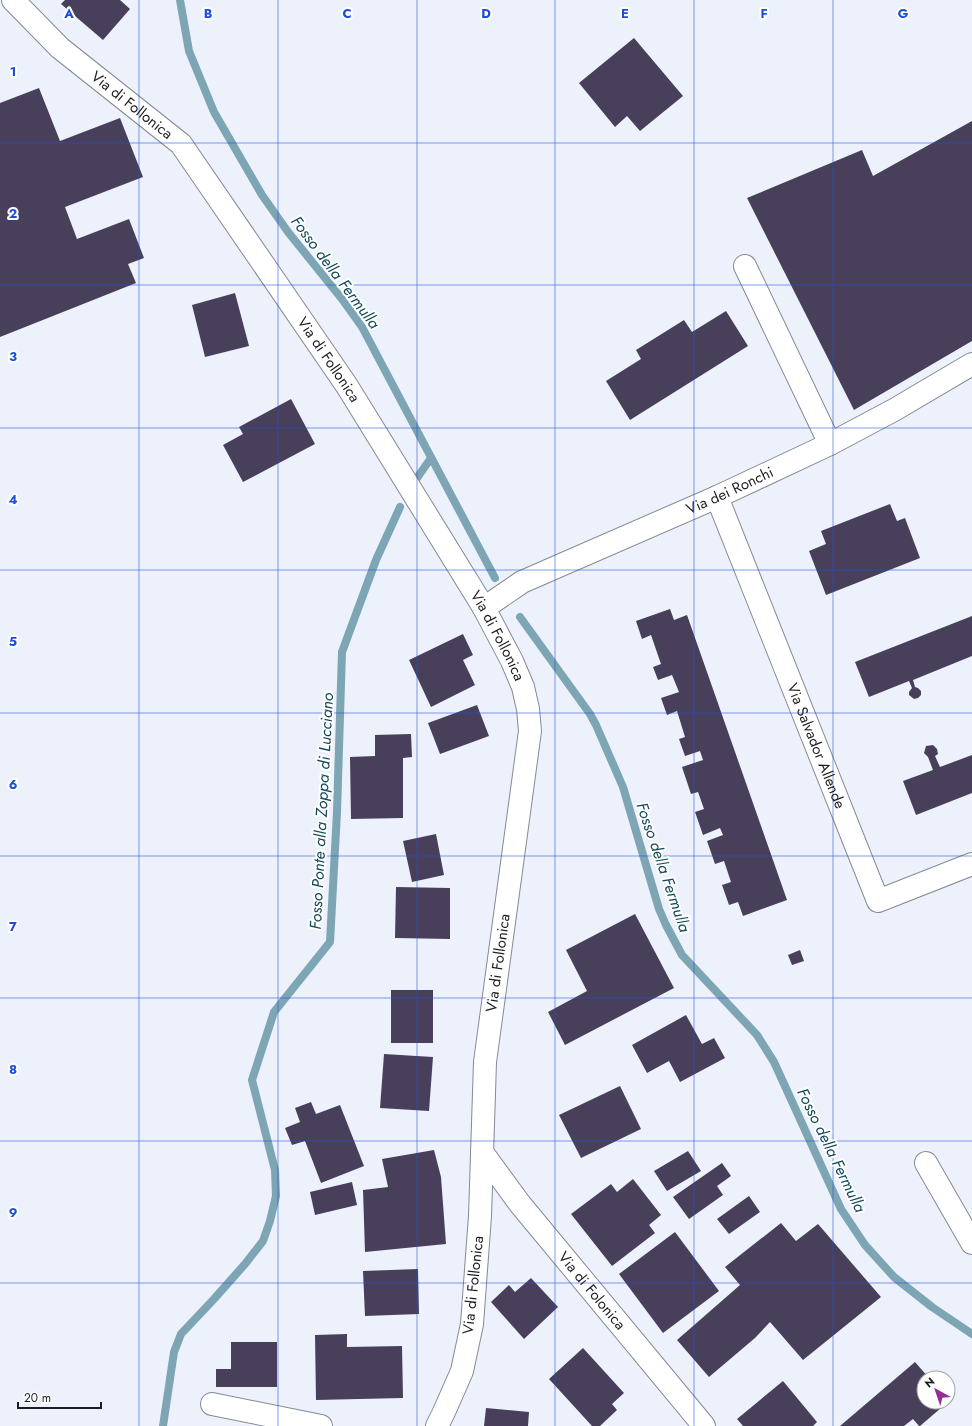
<svg xmlns="http://www.w3.org/2000/svg" width="972" height="1426" font-family="Jost,sans-serif">
<rect width="100%" height="100%" fill="#ecf1fc"/>
<g fill="none" stroke-linecap="round" stroke-linejoin="round">
<!-- stream -->
<g stroke="#7da5b3" stroke-width="8">
<path d="M 180,0 L 189,51 L 214,112 L 262,195 L 288,232 L 342,299 L 362,327 L 495,578"/>
<path d="M 417,478 L 431,458"/>
<path d="M 520,617 L 590,714 L 596,725 L 623,787 L 659,909 L 666,925 L 682,955 L 757,1035 L 774,1062 L 841,1209 L 865,1245 L 894,1277 L 932,1307 L 972,1334"/>
<path d="M 163,1426 L 174,1352 L 181,1334 L 214,1299 L 245,1264 L 263,1241 L 270,1221 L 276,1196 L 275,1170 L 252,1080 L 274,1012 L 330,942 L 337,812 L 342,652 L 376,560 L 400,507"/>
</g>
</g>
<!-- building -->
<g fill="#48405b">
<path d="M 65,0 L 120,0 L 130,9 L 103,40 L 61,4 Z"/>
<path d="M 634,38 L 683,96 L 640,131 L 627,116 L 615,127 L 579,83 Z"/>
<path d="M 39,88 L 60,141 L 120,118 L 143,177 L 65,207 L 77,239 L 129,219 L 144,258 L 128,264 L 136,283 L 0,337 L 0,103 Z"/>
<path d="M 972,121 L 972,341 L 854,410 L 747,198 L 862,150 L 873,176 Z"/>
<path d="M 235,293 L 249,346 L 205,357 L 192,305 Z"/>
<path d="M 726,311 L 748,346 L 630,420 L 606,381 L 641,359 L 636,350 L 684,320 L 692,332 Z"/>
<path d="M 291,399 L 315,444 L 243,482 L 223,445 L 243,434 L 239,427 Z"/>
<path d="M 890,504 L 897,521 L 905,518 L 920,558 L 826,595 L 809,551 L 826,544 L 821,531 Z"/>
<path d="M 670,609 L 674,620 L 687,615 L 787,900 L 743,916 L 738,902 L 729,905 L 722,885 L 731,882 L 724,861 L 715,864 L 707,841 L 723,835 L 720,828 L 703,835 L 695,812 L 704,809 L 698,792 L 691,794 L 682,767 L 703,760 L 700,751 L 685,756 L 679,739 L 685,737 L 677,711 L 667,715 L 661,698 L 679,692 L 672,675 L 658,680 L 653,667 L 661,664 L 651,635 L 642,639 L 636,621 Z"/>
<path d="M 972,616 L 972,656 L 913,680 L 915,687 L 918,688 L 921,691 L 921,695 L 918,698 L 914,699 L 909,695 L 909,692 L 912,688 L 909,681 L 869,697 L 855,662 Z"/>
<path d="M 463,634 L 473,655 L 463,660 L 475,685 L 431,707 L 409,660 Z"/>
<path d="M 477,705 L 489,736 L 440,754 L 428,723 Z"/>
<path d="M 411,734 L 412,757 L 403,758 L 403,818 L 351,819 L 350,757 L 375,756 L 375,735 Z"/>
<path d="M 933,745 L 937,749 L 938,754 L 935,756 L 940,767 L 972,755 L 972,793 L 916,815 L 903,781 L 933,770 L 928,757 L 924,753 L 926,746 Z"/>
<path d="M 436,834 L 444,875 L 412,882 L 403,841 Z"/>
<path d="M 396,887 L 450,888 L 450,939 L 395,938 Z"/>
<path d="M 635,914 L 674,988 L 565,1045 L 548,1012 L 587,991 L 566,950 Z"/>
<path d="M 800,950 L 804,961 L 792,965 L 788,955 Z"/>
<rect x="391" y="990" width="42" height="53"/>
<path d="M 686,1015 L 702,1044 L 714,1038 L 725,1058 L 680,1082 L 669,1061 L 647,1073 L 632,1045 Z"/>
<path d="M 384,1054 L 433,1057 L 429,1111 L 380,1108 Z"/>
<path d="M 620,1086 L 641,1129 L 581,1158 L 559,1115 Z"/>
<path d="M 311,1102 L 316,1114 L 340,1105 L 364,1166 L 321,1183 L 305,1141 L 292,1145 L 285,1128 L 300,1122 L 295,1108 Z"/>
<path d="M 434,1150 L 441,1177 L 446,1244 L 365,1252 L 363,1190 L 388,1187 L 382,1159 Z"/>
<path d="M 688,1151 L 701,1171 L 667,1191 L 654,1171 Z"/>
<path d="M 722,1163 L 731,1176 L 717,1186 L 723,1195 L 689,1219 L 673,1197 Z"/>
<path d="M 633,1179 L 661,1215 L 649,1225 L 655,1233 L 612,1266 L 571,1214 L 611,1184 L 617,1192 Z"/>
<path d="M 352,1182 L 357,1205 L 315,1215 L 310,1192 Z"/>
<path d="M 749,1196 L 760,1212 L 729,1234 L 717,1219 Z"/>
<path d="M 781,1223 L 796,1241 L 818,1224 L 881,1297 L 803,1360 L 770,1322 L 755,1338 L 709,1377 L 677,1340 L 740,1285 L 725,1267 Z"/>
<path d="M 675,1232 L 719,1291 L 663,1333 L 619,1274 Z"/>
<path d="M 418,1269 L 419,1314 L 365,1316 L 363,1271 Z"/>
<path d="M 531,1278 L 558,1307 L 524,1339 L 491,1302 L 509,1285 L 515,1292 Z"/>
<path d="M 347,1334 L 347,1347 L 402,1346 L 403,1398 L 316,1400 L 315,1335 Z"/>
<path d="M 231,1342 L 277,1342 L 277,1387 L 216,1387 L 216,1369 L 231,1369 Z"/>
<path d="M 583,1348 L 624,1393 L 612,1404 L 617,1410 L 600,1426 L 592,1426 L 549,1379 Z"/>
<path d="M 915,1362 L 929,1378 L 924,1378 L 924,1402 L 948,1402 L 920,1426 L 919,1426 L 913,1419 L 904,1426 L 840,1426 Z"/>
<path d="M 783,1381 L 817,1422 L 813,1426 L 743,1426 L 737,1419 Z"/>
<path d="M 486,1408 L 529,1412 L 528,1426 L 484,1426 Z"/>
</g>
<g fill="none" stroke-linecap="round" stroke-linejoin="round">
<!-- minor casing -->
<g stroke="#858a93" stroke-width="24">
<g id="minor">
<path id="s1" d="M 13,0 L 60,48 L 181,144 L 347,386 L 484,608 L 512,661 L 523,687 L 528,709 L 530,731 L 485,1062 L 480,1216 L 472,1324 L 462,1371 L 444,1412 L 437,1426"/>
<path d="M 745,266 L 830,444"/>
<path id="s2" d="M 717,497 L 878,901 L 972,864"/>
<path id="s3" d="M 484,608 L 522,582 L 717,497 L 830,444 L 894,410 L 972,364"/>
<path id="s4" d="M 482,1152 L 520,1204 L 704,1426"/>
<path d="M 926,1163 L 972,1243"/>
<path d="M 212,1404 L 321,1426"/>
</g>
</g>
<!-- minor -->
<use href="#minor" stroke="#fff" stroke-width="22"/>
</g>
<!-- grid -->
<path fill="none" stroke="#1d4ed8" stroke-width="1" stroke-opacity="0.55" d="M 139,0 L 139,1426M 278,0 L 278,1426M 417,0 L 417,1426M 555,0 L 555,1426M 694,0 L 694,1426M 833,0 L 833,1426M 0,143 L 972,143M 0,285 L 972,285M 0,428 L 972,428M 0,570 L 972,570M 0,713 L 972,713M 0,856 L 972,856M 0,998 L 972,998M 0,1141 L 972,1141M 0,1283 L 972,1283"/>
<g text-anchor="middle" stroke-width="4" stroke-linejoin="round" paint-order="stroke">
<!-- street labels -->
<g font-size="15" fill="#1b1d20" stroke="#fefefe">
<text dy="5" stroke="none"><textPath href="#s1" startOffset="159">Via di Follonica</textPath></text>
<text dy="5" stroke="none"><textPath href="#s1" startOffset="483">Via di Follonica</textPath></text>
<text dy="5" stroke="none"><textPath href="#s3" startOffset="273">Via dei Ronchi</textPath></text>
<text dy="5" stroke="none"><textPath href="#s1" startOffset="807">Via di Follonica</textPath></text>
<text dy="5" stroke="none"><textPath href="#s2" startOffset="268">Via Salvador Allende</textPath></text>
<text transform="translate(498 963) rotate(-82)" y="5">Via di Follonica</text>
<text transform="translate(473 1285) rotate(-84)" y="5">Via di Follonica</text>
<text dy="5" stroke="none"><textPath href="#s4" startOffset="177">Via di Folonica</textPath></text>
</g>
<!-- water labels -->
<g font-size="16" font-style="italic" fill="#114959" stroke="#fefefe">
<text transform="translate(336 272) rotate(53)" y="6">Fosso della Fermulla</text>
<text transform="translate(321 811) rotate(-87)" y="6">Fosso Ponte alla Zoppa di Lucciano</text>
<text transform="translate(664 867) rotate(71)" y="6">Fosso della Fermulla</text>
<text transform="translate(832 1150) rotate(64)" y="6">Fosso della Fermulla</text>
</g>
</g>
<g font-size="13" text-anchor="middle" font-weight="bold" fill="#1d4ed8" stroke="#fefefe" stroke-width="4" stroke-linejoin="round" paint-order="stroke">
<text x="69" y="18">A</text>
<text x="208" y="18">B</text>
<text x="347" y="18">C</text>
<text x="486" y="18">D</text>
<text x="625" y="18">E</text>
<text x="764" y="18">F</text>
<text x="903" y="18">G</text>
<text x="13" y="76">1</text>
<text x="13" y="218">2</text>
<text x="13" y="361">3</text>
<text x="13" y="504">4</text>
<text x="13" y="646">5</text>
<text x="13" y="789">6</text>
<text x="13" y="931">7</text>
<text x="13" y="1074">8</text>
<text x="13" y="1217">9</text>
</g>
<!-- north arrow -->
<g transform="translate(936 1390) rotate(320)"><circle r="19" fill="#fefefe" stroke="#a3a4a5"/>
<path d="M0-3L7 15L0 10L-7 15Z" fill="#912f96"/>
<text y="-6" font-size="11" font-weight="bold" text-anchor="middle" fill="#1b1d20">N</text>
</g>
<!-- scale -->
<path d="M18 1402v6h83v-6" fill="none" stroke="#1b1d20" stroke-width="2"/>
<text x="24" y="1402" font-size="12" fill="#1b1d20" stroke="#fefefe" stroke-width="3" paint-order="stroke">20 m</text>
</svg>
